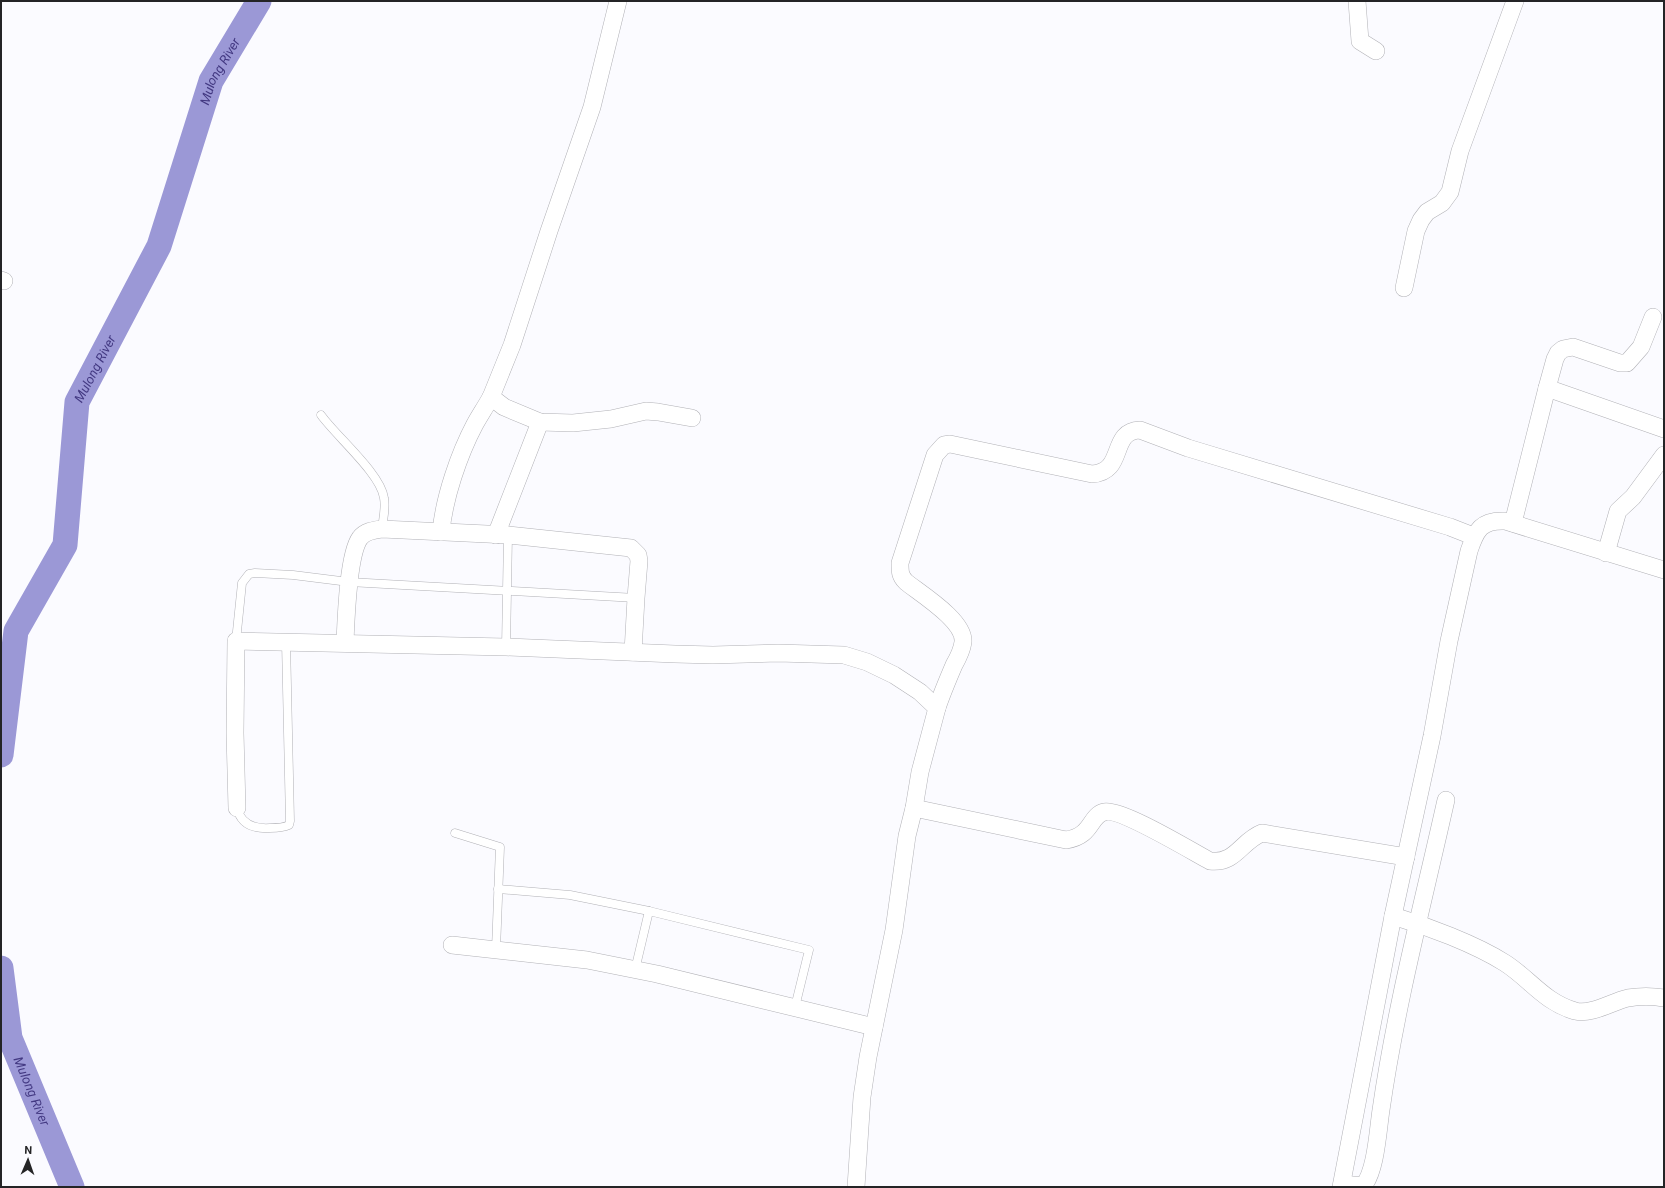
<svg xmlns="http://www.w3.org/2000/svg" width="1665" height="1188" font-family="Roboto,sans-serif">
<rect width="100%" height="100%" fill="#fbfbff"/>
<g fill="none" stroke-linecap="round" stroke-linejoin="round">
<!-- river -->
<g stroke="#9b98d6" stroke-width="25">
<path id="s1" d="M 1,755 L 16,631 L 65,545 L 77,402 L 159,246 L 211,81 L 259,1"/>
<path id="s2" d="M 1,968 L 10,1038 L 72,1187"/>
</g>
<!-- service casing -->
<g stroke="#b1b1b6" stroke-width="9">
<g id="service">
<path d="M 321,415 C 336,436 381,474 384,498 C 386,508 383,519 382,529"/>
<path d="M 236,641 L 242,583 L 249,574 L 255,573 L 293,575 L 349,582 L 636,598"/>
<path d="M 506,647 L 508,535"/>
<path d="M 237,808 C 241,825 255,829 270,828 C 276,828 283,828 289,825 L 290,821 L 286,642"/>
<path d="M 455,833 L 500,847 L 496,949"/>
<path d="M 498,889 L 570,895 L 649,911 L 809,950 L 795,1007"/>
<path d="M 635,970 L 649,911"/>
</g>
</g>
<!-- minor casing -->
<g stroke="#b1b1b6" stroke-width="18">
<g id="minor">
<path d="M 1357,1 L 1360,41 L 1376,51"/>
<path d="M 1,280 L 4,281"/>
<path d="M 1404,288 L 1416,231 L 1421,220 L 1427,212 L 1442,203 L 1450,192 L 1460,151 L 1515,1"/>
<path d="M 1547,388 L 1664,429"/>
<path d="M 491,397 L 512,345 L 549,231 L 592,107 L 618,1"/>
<path d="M 1513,523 L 1547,388 L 1555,359 L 1558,353 L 1563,349 L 1573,347 L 1620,363 L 1627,363 L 1641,347 L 1653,317"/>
<path d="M 441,532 C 444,498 459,454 475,424 C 480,415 486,406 491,397 L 504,407 L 540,422 L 573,423 L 611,419 L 646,411 L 658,412 L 692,418"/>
<path d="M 496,535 L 540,422"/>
<path d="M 1606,553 L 1618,511 L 1633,497 L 1664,455"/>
<path d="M 345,642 C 346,620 348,554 360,538 C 365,531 374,530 382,529 L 508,535 L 631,548 L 638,555 L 639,561 L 636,598 L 633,652"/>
<path d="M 937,708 C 942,693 948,679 954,665 C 958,658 962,650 963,642 C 965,621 921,594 906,582 C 900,576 900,572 900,563 L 935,455 L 944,445 L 950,444 L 1092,474 C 1126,472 1109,431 1140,430 L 1188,448 L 1450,527 L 1473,536"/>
<path d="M 237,808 L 235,733 L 236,641 L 506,647 L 675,654 L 713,655 L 778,653 L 844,655 L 867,662 L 894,675 L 920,692 L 937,708 L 920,772 L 914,808 L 907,836 L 894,930 L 868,1057 L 862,1097 L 856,1187"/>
<path d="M 914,808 L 1066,840 C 1093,836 1089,816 1104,812 C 1119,807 1193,852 1210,861 C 1236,864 1241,841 1262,833 L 1406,857"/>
<path d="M 1393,916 C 1427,926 1475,944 1505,963 C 1530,979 1544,1002 1575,1011 C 1592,1015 1611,1002 1628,998 C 1640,996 1652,996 1664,998"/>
<path d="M 452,945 L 587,960 L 657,974 L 874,1027"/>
<path d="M 1342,1184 L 1363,1186 C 1376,1172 1378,1129 1381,1110 C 1396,1005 1423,903 1446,800"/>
<path d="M 1341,1187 L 1393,916 L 1432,736 L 1449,641 L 1469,551 C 1476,530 1481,520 1505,521 L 1664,570"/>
</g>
</g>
<!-- service -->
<use href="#service" stroke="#fff" stroke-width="8"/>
<!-- minor -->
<use href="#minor" stroke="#fff" stroke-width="17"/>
</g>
<g text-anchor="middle" stroke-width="3" stroke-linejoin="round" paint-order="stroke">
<!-- water labels -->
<g font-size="13" font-style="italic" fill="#433982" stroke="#fbfbff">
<text dy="5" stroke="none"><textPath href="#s1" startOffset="729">Mulong River</textPath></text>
<text dy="5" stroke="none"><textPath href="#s1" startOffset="405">Mulong River</textPath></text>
<text dy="5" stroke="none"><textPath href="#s2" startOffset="128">Mulong River</textPath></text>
</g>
</g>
<!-- border -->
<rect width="1665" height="1188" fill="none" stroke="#242426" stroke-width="4"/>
<!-- north arrow -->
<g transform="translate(28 1160) rotate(2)" stroke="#fbfbff" stroke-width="3" paint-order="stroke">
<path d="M0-3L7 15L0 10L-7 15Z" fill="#242426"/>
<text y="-6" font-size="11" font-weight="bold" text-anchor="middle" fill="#242426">N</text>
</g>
</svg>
